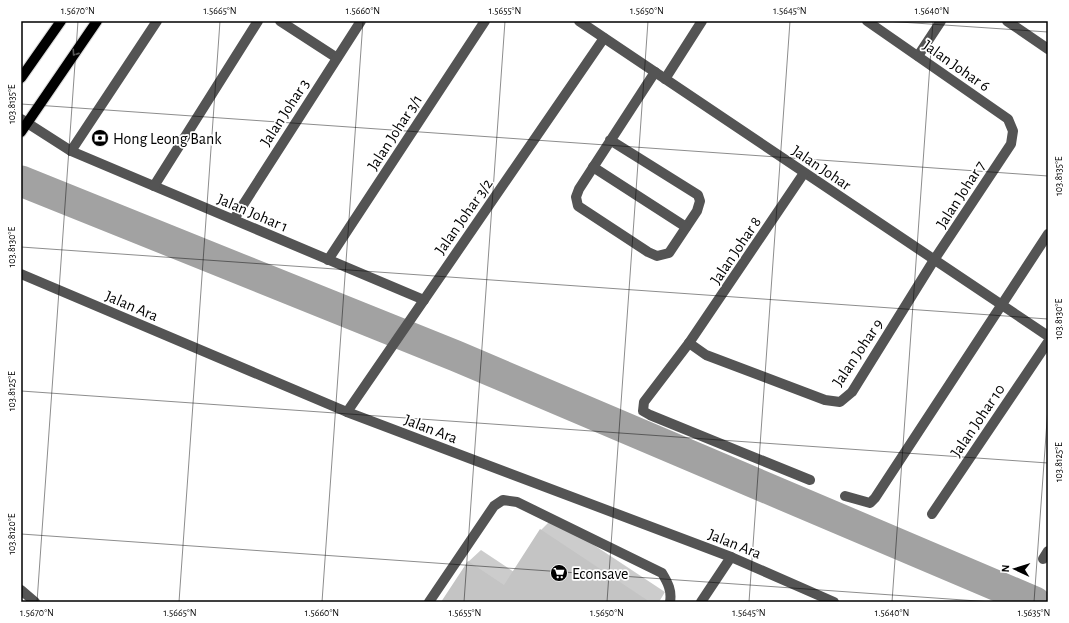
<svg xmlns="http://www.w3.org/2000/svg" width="1069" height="623" font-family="'Alegreya Sans',sans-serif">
<rect width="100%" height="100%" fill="#fff"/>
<!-- shadow -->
<path fill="#0003" d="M 553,518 L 665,592 L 659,602 L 442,602 L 468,562 L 481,550 L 514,572 L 541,530 Z"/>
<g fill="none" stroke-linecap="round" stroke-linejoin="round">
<!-- river -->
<path stroke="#a2a2a2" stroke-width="31" d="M 21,181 L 456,356 L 1035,602"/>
</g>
<!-- building -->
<path fill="#c4c4c4" d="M 540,529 L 650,602 L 441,602 L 468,561 L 504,585 Z"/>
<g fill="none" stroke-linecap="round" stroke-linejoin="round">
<!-- major casing -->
<g stroke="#dbdbdb" stroke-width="12">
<g id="major">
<path d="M 21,78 L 61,21"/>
<path d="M 21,132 L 97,21"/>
</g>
</g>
<!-- minor -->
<g stroke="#545454" stroke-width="10">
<path d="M 280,21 L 337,58"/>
<path d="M 579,21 L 1048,336"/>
<path d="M 1007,21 L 1048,49"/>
<path d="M 918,56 L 941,21"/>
<path d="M 665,79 L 702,21"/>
<path d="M 21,119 L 71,151 L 424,300"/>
<path d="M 610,140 L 698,195 L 700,201 L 697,211 L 669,253 L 657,256 L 648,252 L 578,206 L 576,197 L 579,189 L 655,72"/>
<path d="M 71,151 L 157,21"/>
<path d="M 593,167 L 686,227"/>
<path d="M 804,173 L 689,343 L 644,402 L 643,411 L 650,415 L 810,480"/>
<path d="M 154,186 L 258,21"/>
<path d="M 234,219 L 361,21"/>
<path d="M 328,260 L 485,21"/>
<path d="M 21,274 L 347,412 L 731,557 L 834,602"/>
<path d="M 689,343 L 706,355 L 825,400 L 840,402 L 852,392 L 934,260 L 1011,144 L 1013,131 L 1008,119 L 867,21"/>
<path d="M 347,412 L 604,38"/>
<path d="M 845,496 L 870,503 L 875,498 L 1048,234"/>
<path d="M 932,514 L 1048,342"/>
<path d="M 1043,559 L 1048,551"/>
<path d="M 21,590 L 35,602"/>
<path d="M 429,602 L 494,506 L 503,500 L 517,502 L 662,573 C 668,583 672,591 670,602"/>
<path d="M 701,602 L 731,557"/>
</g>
<!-- major -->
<use href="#major" stroke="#000" stroke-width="10"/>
</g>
<!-- one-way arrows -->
<defs><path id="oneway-chevron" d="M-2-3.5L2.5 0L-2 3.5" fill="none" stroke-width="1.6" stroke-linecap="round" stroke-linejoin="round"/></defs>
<use stroke="#595959" href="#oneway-chevron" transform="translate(75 53) rotate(125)"/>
<!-- ticks -->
<path fill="none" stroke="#000" stroke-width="1" stroke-opacity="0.45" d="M 885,21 L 1048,32M 21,104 L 1048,176M 21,247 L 1048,319M 21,391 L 1048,463M 21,534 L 992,602M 37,602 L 78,21M 179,602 L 220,21M 322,602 L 363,21M 464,602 L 505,21M 607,602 L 648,21M 749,602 L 790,21M 892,602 L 933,21M 1034,602 L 1048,407"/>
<!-- icons -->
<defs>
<g id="bank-disc" transform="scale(0.9)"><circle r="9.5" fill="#000" stroke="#fff"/><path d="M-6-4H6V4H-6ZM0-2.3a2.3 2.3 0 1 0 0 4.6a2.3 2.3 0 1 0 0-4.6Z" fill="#fff"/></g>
<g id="supermarket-disc" transform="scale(0.9)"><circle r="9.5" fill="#000" stroke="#fff"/><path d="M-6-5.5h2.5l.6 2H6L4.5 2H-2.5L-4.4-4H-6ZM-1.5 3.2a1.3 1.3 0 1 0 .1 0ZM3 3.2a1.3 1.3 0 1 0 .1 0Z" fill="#fff"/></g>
</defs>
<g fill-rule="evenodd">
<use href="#bank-disc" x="100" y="138"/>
<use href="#supermarket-disc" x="559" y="573"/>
</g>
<g text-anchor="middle" stroke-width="3.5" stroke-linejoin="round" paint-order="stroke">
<!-- street labels -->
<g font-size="16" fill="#000" stroke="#fff">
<text transform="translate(957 65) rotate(35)" y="6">Jalan Johar 6</text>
<text transform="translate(284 112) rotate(-57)" y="6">Jalan Johar 3</text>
<text transform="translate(394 132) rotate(-57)" y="6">Jalan Johar 3/1</text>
<text transform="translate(822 167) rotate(34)" y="6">Jalan Johar</text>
<text transform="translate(960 194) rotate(-57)" y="6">Jalan Johar 7</text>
<text transform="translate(253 212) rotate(23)" y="6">Jalan Johar 1</text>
<text transform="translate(463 216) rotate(-55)" y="6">Jalan Johar 3/2</text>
<text transform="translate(735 250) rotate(-56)" y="6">Jalan Johar 8</text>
<text transform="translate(132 305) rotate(23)" y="6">Jalan Ara</text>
<text transform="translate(857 352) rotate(-56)" y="6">Jalan Johar 9</text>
<text transform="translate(977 420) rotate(-56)" y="6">Jalan Johar 10</text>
<text transform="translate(431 428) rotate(21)" y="6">Jalan Ara</text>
<text transform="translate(735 543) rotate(22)" y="6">Jalan Ara</text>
</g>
<!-- poi labels -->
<g font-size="16" fill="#000" stroke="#fff" text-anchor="start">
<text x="113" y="144">Hong Leong Bank</text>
<text x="572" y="579">Econsave</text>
</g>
</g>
<!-- border -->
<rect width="1069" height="623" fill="none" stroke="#ffffff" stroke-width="44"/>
<!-- north arrow -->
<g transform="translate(1015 569) rotate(274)" stroke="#ffffff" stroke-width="3" paint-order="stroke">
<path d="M0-3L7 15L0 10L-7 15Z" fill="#000000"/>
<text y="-6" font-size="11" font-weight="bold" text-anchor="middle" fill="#000000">N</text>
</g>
<rect x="22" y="22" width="1025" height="579" fill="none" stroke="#000" stroke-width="1.5"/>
<g font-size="10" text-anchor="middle" fill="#000">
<text x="78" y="14">1.5670°N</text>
<text x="220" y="14">1.5665°N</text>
<text x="363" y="14">1.5660°N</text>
<text x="505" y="14">1.5655°N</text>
<text x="647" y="14">1.5650°N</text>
<text x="790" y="14">1.5645°N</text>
<text x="932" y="14">1.5640°N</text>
<text transform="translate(11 104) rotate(-90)" y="4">103.8135°E</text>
<text transform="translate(1058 176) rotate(-90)" y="4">103.8135°E</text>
<text transform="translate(11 247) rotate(-90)" y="4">103.8130°E</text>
<text transform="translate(1058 319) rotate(-90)" y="4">103.8130°E</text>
<text transform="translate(11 391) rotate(-90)" y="4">103.8125°E</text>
<text transform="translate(1058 462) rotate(-90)" y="4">103.8125°E</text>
<text transform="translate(11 534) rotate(-90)" y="4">103.8120°E</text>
<text x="37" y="616">1.5670°N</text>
<text x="180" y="616">1.5665°N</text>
<text x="322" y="616">1.5660°N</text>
<text x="465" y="616">1.5655°N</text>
<text x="607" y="616">1.5650°N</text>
<text x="749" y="616">1.5645°N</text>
<text x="892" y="616">1.5640°N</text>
<text x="1034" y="616">1.5635°N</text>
</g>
</svg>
